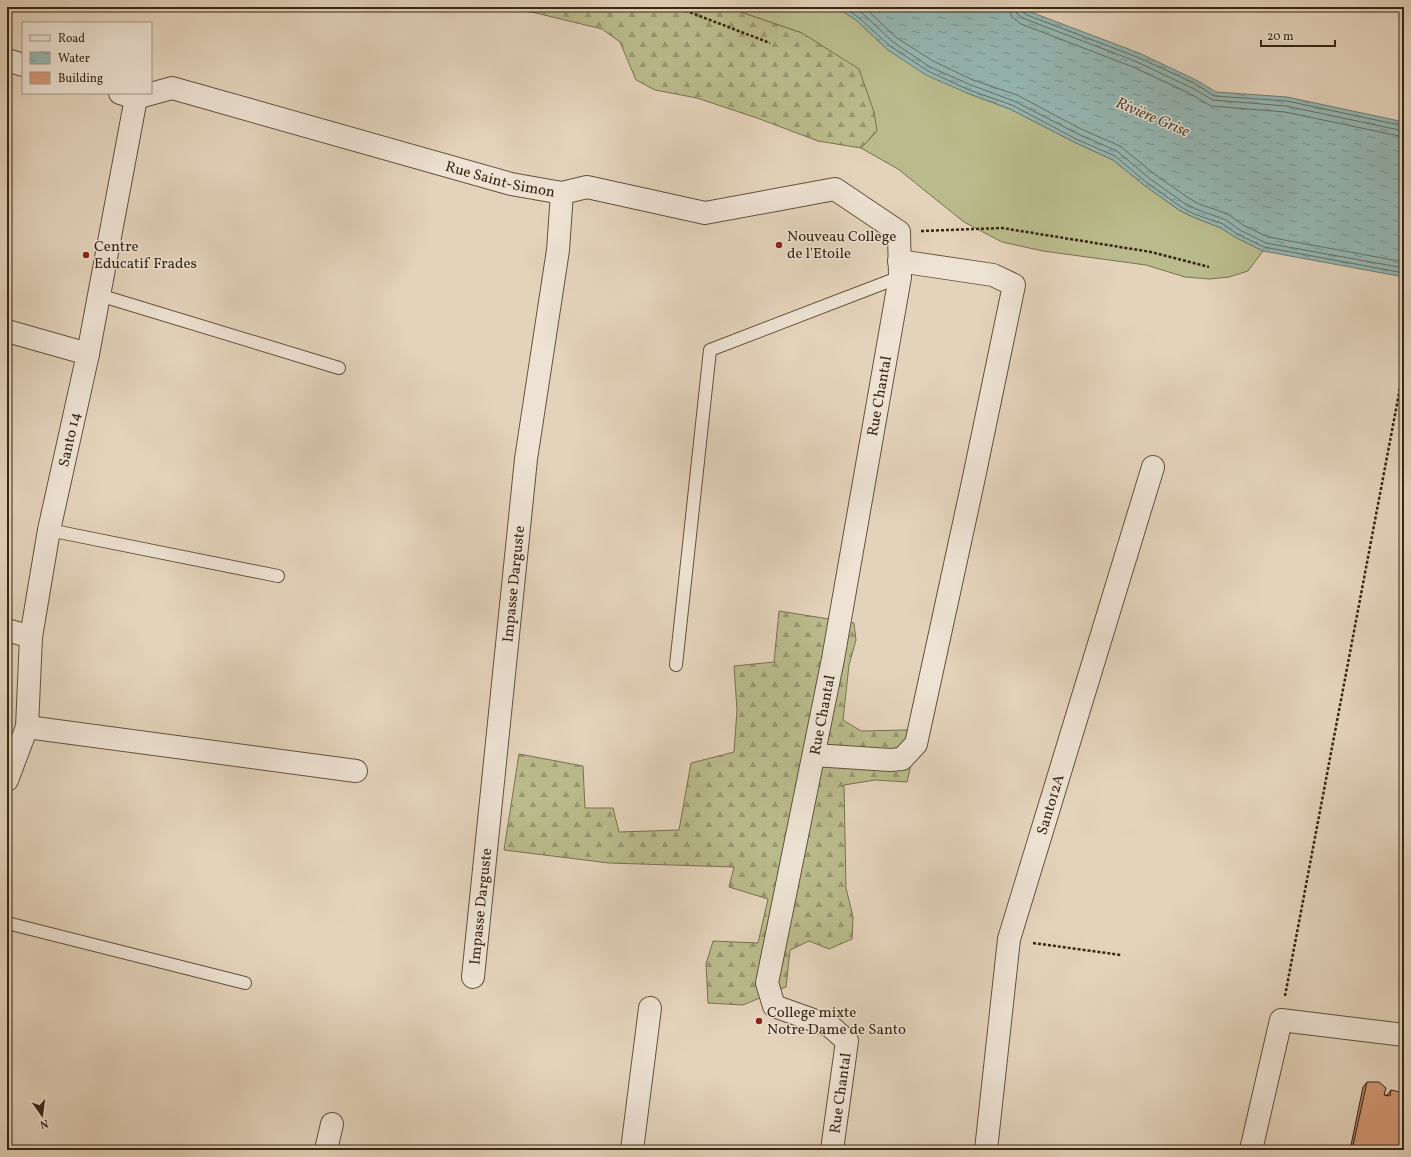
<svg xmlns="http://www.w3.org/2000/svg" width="1411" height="1157" font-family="Vollkorn,serif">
<defs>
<pattern id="forest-firs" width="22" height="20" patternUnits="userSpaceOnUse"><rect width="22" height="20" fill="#babb8c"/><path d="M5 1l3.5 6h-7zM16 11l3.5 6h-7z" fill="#989871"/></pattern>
<pattern id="water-ripples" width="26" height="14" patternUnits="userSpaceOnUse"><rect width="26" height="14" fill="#95b7b3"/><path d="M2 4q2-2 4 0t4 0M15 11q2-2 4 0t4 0" fill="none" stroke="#7a9590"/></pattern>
</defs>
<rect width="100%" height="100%" fill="#e4d3bb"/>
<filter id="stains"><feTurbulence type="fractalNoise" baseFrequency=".005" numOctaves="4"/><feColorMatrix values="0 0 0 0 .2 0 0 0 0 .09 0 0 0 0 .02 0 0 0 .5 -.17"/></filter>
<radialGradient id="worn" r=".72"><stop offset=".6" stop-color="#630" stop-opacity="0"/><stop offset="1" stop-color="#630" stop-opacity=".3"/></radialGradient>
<!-- grass -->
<path fill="#babb8c" stroke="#787150" d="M 726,7 L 836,7 L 856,20 L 888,50 L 967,93 L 1010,109 L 1074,142 L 1113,160 L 1144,185 L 1179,210 L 1193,217 L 1221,228 L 1235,237 L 1263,251 L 1248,271 L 1229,277 L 1210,279 L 1185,277 L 1146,265 L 1043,251 L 1002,242 L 964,222 L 898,169 L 861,148 L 877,131 L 802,33 Z"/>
<!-- forest -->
<g fill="url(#forest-firs)" stroke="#787150">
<path d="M 494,7 L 726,7 L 802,33 L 859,69 L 874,112 L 877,131 L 861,148 L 818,141 L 757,118 L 697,98 L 655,90 L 636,80 L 620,42 L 602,29 L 536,13 Z"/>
<path d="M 779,611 L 854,623 L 856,640 L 849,665 L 843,720 L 861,731 L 907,730 L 910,769 L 907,782 L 875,780 L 844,785 L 846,888 L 853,917 L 852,939 L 829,949 L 809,941 L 790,950 L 786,987 L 743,1005 L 708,1003 L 706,964 L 713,941 L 758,943 L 768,899 L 729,887 L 734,867 L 609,863 L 504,850 L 519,754 L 583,766 L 585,808 L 613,808 L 619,832 L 679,830 L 691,763 L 734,752 L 737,710 L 734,666 L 774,662 Z"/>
</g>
<!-- water -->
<path fill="url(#water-ripples)" stroke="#6f7d73" d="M 836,7 L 1021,7 L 1028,11 L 1139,53 L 1196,80 L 1216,92 L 1287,97 L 1404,122 L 1404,277 L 1263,251 L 1235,237 L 1221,228 L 1193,217 L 1179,210 L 1144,185 L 1113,160 L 1074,142 L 1010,109 L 967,93 L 926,75 L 888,50 L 856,20 Z"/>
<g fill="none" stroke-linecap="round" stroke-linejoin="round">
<!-- shore -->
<g stroke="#666f64" stroke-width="1">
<path d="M 843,7 L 858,17 L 890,46 L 928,71 L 969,90 L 1012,105 L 1076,139 L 1115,156 L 1146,182 L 1181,207 L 1194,214 L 1223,224 L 1237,234 L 1264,247 L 1404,273"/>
<path d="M 852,7 L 862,13 L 893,42 L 930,67 L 971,85 L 1014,101 L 1078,134 L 1117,151 L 1149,178 L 1184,203 L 1196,209 L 1226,220 L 1240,230 L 1266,243 L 1404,268"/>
<path d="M 864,7 L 897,38 L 933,61 L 973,80 L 1017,95 L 1081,129 L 1120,146 L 1153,173 L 1187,197 L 1199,204 L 1228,214 L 1243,225 L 1268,237 L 1404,262"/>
<path d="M 1009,7 L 1012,17 L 1021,24 L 1133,67 L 1189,93 L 1211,106 L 1285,112 L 1404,137"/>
<path d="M 1015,7 L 1017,14 L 1025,19 L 1135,61 L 1192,88 L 1213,100 L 1286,106 L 1404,131"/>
<path d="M 1020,7 L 1021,11 L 1027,15 L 1137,57 L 1194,83 L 1214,96 L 1287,101 L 1404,126"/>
</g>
<!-- lane casing -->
<g stroke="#62523e" stroke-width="14">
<g id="lane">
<path d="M 99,295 L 339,368"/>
<path d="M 49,530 L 278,576"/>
<path d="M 676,665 L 710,350 L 900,277"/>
<path d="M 7,923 L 245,983"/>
</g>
</g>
<!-- street casing -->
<g stroke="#62523e" stroke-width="24">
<g id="street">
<path d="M 7,60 L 23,65"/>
<path id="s1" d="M 120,93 L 136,98 L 172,88 L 511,184 L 562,193 L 587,187 L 705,213 L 835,189 L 899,232 L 900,277 L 833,659 L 767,983 L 774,1006 L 830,1026 L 847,1041 L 832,1150"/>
<path d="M 7,331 L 88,354"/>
<path d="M 7,630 L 31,637"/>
<path d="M 27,727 L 356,771"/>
<path d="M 814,755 L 890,760 L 902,759 L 916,744 L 973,482 L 1014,285 L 993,275 L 899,261"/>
<path id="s2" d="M 7,780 L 27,727 L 31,637 L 49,530 L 88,354 L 136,98"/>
<path id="s3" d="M 473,977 L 526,459 L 558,250 L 562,193"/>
<path d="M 326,1150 L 332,1124"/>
<path d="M 632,1150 L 650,1008"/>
<path id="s4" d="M 986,1150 L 1009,939 L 1153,467"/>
<path d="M 1251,1150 L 1281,1020 L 1404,1035"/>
</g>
</g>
<!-- path -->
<g stroke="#372714" stroke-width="2.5" stroke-dasharray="3 2" stroke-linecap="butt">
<path d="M 676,7 L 770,43"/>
<path d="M 921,231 L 1002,228 L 1151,252 L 1209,267"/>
<path d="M 1033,943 L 1121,955"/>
<path d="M 1285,996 L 1404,367"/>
</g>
<!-- lane -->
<use href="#lane" stroke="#ede2d3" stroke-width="12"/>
<!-- street -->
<use href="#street" stroke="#ede2d3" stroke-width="22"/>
</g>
<!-- wall -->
<path fill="#b58465" stroke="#372714" d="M 1367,1082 L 1384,1095 L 1387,1095 L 1391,1090 L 1400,1150 L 1350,1150 L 1363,1087 Z"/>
<!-- building -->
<path fill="#d29976" stroke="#372714" d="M 1367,1082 L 1379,1082 L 1386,1088 L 1384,1095 L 1390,1096 L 1391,1090 L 1404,1093 L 1404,1130 L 1400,1150 L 1352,1150 Z"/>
<!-- markers -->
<g fill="#8f2418" stroke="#ede2d3" stroke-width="1.5">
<circle cx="779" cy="245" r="4"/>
<circle cx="86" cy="255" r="4"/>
<circle cx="759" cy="1021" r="4"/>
</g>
<g text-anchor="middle" stroke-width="3" stroke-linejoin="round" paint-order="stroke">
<!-- street labels -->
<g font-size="15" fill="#372714" stroke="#ede2d3">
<text dy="5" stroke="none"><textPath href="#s1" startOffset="395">Rue Saint-Simon</textPath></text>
<text transform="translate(879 396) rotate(-80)" y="5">Rue Chantal</text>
<text dy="5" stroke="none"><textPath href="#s2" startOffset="348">Santo 14</textPath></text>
<text dy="5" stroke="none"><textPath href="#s3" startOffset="395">Impasse Darguste</textPath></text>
<text transform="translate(822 715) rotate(-79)" y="5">Rue Chantal</text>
<text dy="5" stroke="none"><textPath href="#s4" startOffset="353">Santo12A</textPath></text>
<text dy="5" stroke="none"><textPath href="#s3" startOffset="71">Impasse Darguste</textPath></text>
<text transform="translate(840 1093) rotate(-82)" y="5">Rue Chantal</text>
</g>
<!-- poi labels -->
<g font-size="15" fill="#372714" stroke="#ede2d3" text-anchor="start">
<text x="787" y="241">Nouveau College<tspan x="787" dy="17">de l'Etoile</tspan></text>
<text x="94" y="251">Centre<tspan x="94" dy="17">Educatif Frades</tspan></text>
<text x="767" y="1017">College mixte<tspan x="767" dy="17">Notre Dame de Santo</tspan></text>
</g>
<!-- water labels -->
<g font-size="16" font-style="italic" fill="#4e4b3c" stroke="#ede2d3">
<text transform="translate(1153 116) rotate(23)" y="6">Rivière Grise</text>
</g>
</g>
<!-- margin -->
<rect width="1411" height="1157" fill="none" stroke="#e4d3bb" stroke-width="24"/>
<rect x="8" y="8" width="1395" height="1141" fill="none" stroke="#372714" stroke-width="2"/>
<rect x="12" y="12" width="1387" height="1133" fill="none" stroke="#372714"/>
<!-- legend -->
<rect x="22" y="22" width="130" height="72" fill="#ede2d3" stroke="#a49787"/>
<rect x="30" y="35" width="20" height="6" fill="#ede2d3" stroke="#a49787"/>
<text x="58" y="42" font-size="12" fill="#372714">Road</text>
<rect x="30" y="52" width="20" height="12" fill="url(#water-ripples)" stroke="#a49787"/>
<text x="58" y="62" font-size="12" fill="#372714">Water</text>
<rect x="30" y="72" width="20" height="12" fill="#d29976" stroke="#a49787"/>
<text x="58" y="82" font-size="12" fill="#372714">Building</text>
<!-- north arrow -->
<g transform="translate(42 1115) rotate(166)" stroke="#ede2d3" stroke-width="3" paint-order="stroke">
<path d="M0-3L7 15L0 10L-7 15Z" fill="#372714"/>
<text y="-6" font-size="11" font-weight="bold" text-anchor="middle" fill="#372714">N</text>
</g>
<!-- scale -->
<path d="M1261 40v6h74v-6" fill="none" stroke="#372714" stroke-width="2"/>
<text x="1267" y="40" font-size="12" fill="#372714" stroke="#ede2d3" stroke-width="3" paint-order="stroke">20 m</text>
<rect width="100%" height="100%" filter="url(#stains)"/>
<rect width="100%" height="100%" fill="url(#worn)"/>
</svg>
